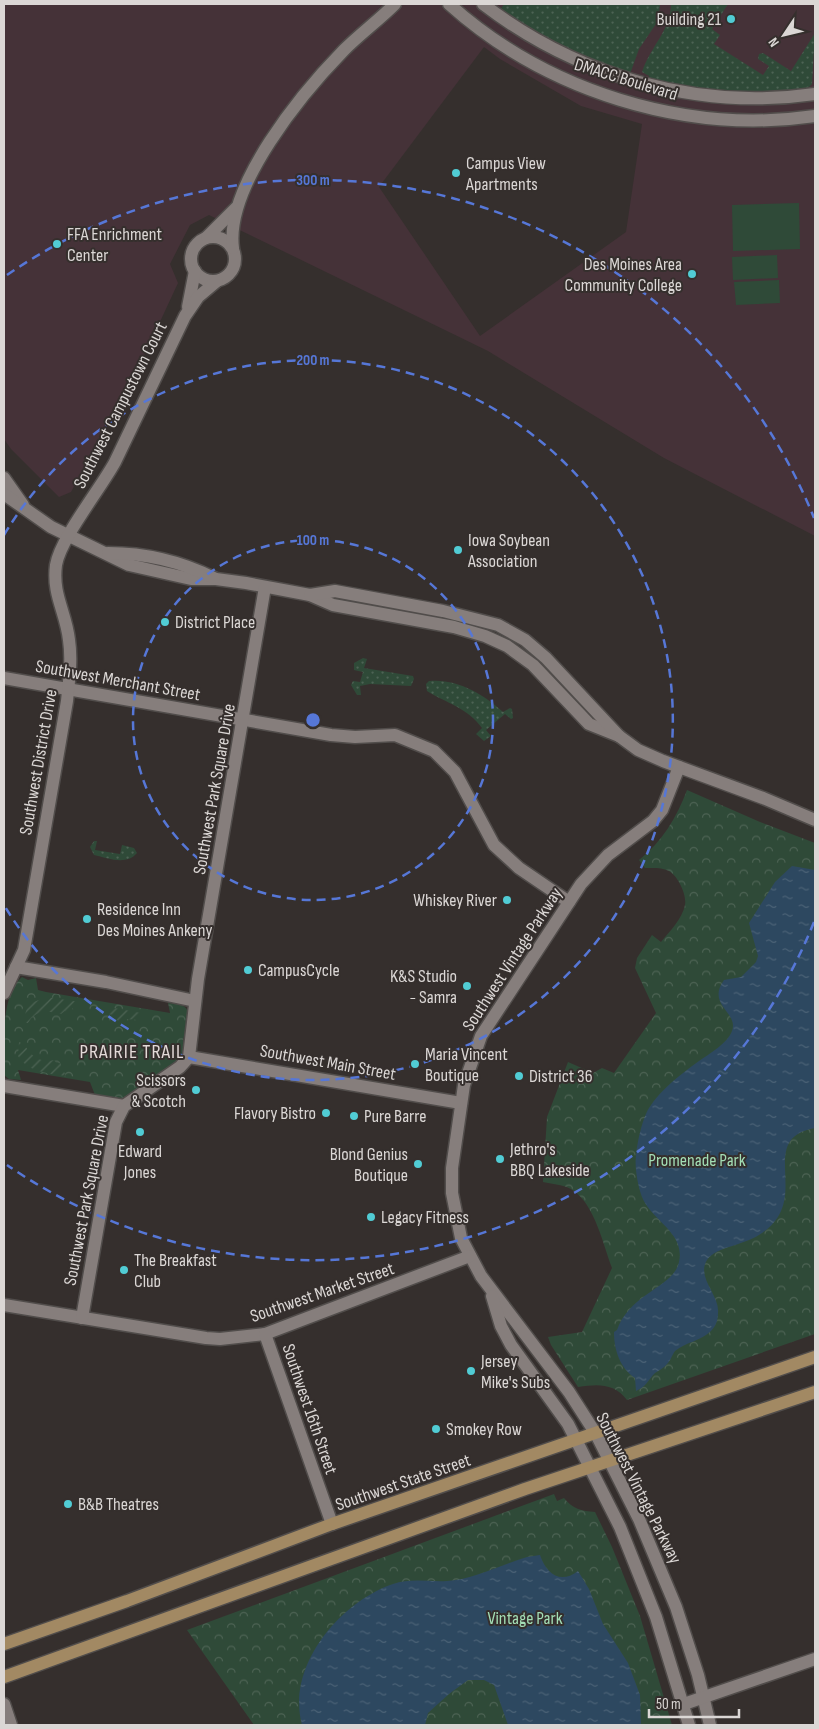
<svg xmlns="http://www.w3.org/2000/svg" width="819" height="1729" font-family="'Sofia Sans Condensed',sans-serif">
<defs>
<pattern id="grass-dots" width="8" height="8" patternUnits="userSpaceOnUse" patternTransform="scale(1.25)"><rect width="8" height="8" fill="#2f4a38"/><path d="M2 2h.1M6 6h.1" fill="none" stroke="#4d6354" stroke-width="1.8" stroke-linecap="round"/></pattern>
<pattern id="park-crowns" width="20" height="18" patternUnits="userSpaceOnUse" patternTransform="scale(1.25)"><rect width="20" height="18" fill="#2f4a38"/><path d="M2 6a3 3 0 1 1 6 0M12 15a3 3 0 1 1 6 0" fill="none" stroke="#4d6354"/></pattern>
<pattern id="garden-furrows" width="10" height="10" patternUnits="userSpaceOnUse" patternTransform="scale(1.25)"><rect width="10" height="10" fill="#2f4a38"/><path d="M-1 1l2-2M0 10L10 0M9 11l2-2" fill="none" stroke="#4d6354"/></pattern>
<pattern id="water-ripples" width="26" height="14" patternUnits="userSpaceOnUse" patternTransform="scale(1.25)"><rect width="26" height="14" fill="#2d4860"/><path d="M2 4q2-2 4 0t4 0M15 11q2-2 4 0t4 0" fill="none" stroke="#4b6276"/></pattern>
</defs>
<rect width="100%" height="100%" fill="#352f2d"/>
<!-- education -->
<path fill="#453238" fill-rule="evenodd" d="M 4,4 L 815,4 L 815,536 L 664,458 L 488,351 L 209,215 L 190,225 L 170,264 L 178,283 L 145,354 L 71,492 L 59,497 L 11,449 L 4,439 ZM 484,47 L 500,59 L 581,106 L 642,124 L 626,232 L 480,336 L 379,187 Z"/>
<!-- grass -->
<g fill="url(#grass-dots)">
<path d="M 504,4 L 660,4 L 658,21 L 639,49 L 630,74 C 583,57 541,37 500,10 Z"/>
<path d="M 671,4 L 728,4 L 712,29 L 720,35 L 714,44 L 763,75 L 769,66 L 758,59 L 759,54 L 763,53 L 791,71 L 815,33 L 812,84 C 797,105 675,85 649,80 L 649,76 L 642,72 C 650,47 671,30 671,4 Z"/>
<path d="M 363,658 L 367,659 L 364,668 L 413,676 L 414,679 L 411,686 L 370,684 L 360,686 L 361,695 L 357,695 L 351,685 L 353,681 L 360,682 L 363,672 L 354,670 L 354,663 Z"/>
<path d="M 429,681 C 456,678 484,694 503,712 L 510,708 L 512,709 L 513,718 L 511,719 L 505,714 L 486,730 L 491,736 L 484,741 L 476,734 L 482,728 C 468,708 446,703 427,691 L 426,684 Z"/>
<path d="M 94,841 L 97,841 L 95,850 L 120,854 L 122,845 L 134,848 L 137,853 C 126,866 108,858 94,855 L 90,847 Z"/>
</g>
<!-- park -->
<g fill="url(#park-crowns)">
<path d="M 687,790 L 760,822 L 815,843 L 815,1334 L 627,1400 C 614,1383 598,1384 578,1387 L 551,1345 L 548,1337 L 582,1332 L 612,1268 C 603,1244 595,1206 574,1191 C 566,1185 553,1184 543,1182 L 547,1117 L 568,1062 L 593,1073 L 602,1068 L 614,1073 L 656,1013 L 635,968 L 637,958 L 652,935 L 661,942 C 670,931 682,919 685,905 C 687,895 678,876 669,871 C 661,867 653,868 645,868 L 639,860 C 662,842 677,817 687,790 Z"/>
<path d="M 22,977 L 28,980 L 36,978 L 38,990 L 46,992 L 170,1013 L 168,1003 C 196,1004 188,1017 184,1036 C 182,1043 185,1050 184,1056 L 128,1098 L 119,1100 L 95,1095 L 90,1082 L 18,1070 L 21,1080 L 9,1079 L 4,1075 C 4,1048 0,995 22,977 Z"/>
<path d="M 554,1494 L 557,1501 L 564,1498 C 573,1509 581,1511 595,1512 L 612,1547 L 640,1616 L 672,1725 L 254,1725 L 187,1630 Z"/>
</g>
<!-- garden -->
<g fill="url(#garden-furrows)">
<path d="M 47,997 L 79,1002 L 67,1014 L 65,1011 L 61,1014 C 48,1010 35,1010 28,1023 L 23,1022 L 28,1004 Z"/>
<path d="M 109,1007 L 141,1013 L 139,1020 L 125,1019 L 119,1022 L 113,1015 L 108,1014 Z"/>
<path d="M 19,1042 L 24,1044 C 30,1055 40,1064 54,1060 L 57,1064 L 60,1063 L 66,1076 C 48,1073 29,1073 18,1056 Z"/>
</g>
<!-- pitch -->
<g fill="#2f4a38">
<path d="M 799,203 L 800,249 L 733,251 L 732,205 Z"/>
<path d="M 777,255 L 778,278 L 733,280 L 732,257 Z"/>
<path d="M 779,280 L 780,303 L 736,305 L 734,282 Z"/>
</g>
<!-- water -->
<g fill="url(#water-ripples)">
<path d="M 792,866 L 815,870 L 815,1128 C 764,1137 798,1182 779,1215 C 760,1248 719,1242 707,1260 C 696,1278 720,1295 718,1313 C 718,1320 716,1326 711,1331 C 701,1341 686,1342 675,1351 C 672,1355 671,1360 667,1364 C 664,1368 659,1370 655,1373 C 648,1380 646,1387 636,1391 L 635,1378 C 620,1368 614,1350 614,1332 L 617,1330 C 630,1293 674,1287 679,1262 C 685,1235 657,1223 645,1203 C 640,1195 637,1180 636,1170 C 634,1155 641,1121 649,1108 C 660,1090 682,1073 699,1061 C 709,1054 727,1044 732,1031 C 739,1012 706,1005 724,980 L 741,977 L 756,962 L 758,956 L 749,923 L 775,882 Z"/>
<path d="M 540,1555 C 546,1573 560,1585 578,1571 L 589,1589 L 603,1624 L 628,1663 L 640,1695 L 641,1725 L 508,1725 L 494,1685 L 484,1680 L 468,1680 L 449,1694 L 428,1713 L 425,1725 L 302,1725 C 286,1666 340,1602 393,1584 C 410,1578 429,1582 447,1581 C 471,1580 503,1564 527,1557 Z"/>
</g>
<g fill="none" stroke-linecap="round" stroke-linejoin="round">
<!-- minor casing -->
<g stroke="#514d4b" stroke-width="15">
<g id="minor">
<path d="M 449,4 C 546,91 685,135 815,116"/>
<path d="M 483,4 C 577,76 697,111 815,94"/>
<circle cx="213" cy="259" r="22"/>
<path d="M 207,237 L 236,208"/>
<path d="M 233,248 C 225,186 302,93 344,50 C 360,34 379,20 395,4"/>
<path d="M 188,307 L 195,271"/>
<path d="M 4,478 L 23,505"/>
<path d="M 4,494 L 51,527 L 129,565 L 191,579 L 216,579 L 246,583 L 310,595 L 333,605 L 454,627 L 485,636 L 507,646 L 533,665 L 589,724 L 619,736"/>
<path d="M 108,553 C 144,553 182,562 214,578"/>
<path d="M 310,595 L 335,591 L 443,611 L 498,625 L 525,640 L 546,658 L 619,736 L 638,750 L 663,761 L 763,798 L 815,820"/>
<path d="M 4,678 L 331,735 L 355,737 L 395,735 L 434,751 L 455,772 L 494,845 L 519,868 L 569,902"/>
<path d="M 679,767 L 662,810 L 653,821 L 608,855 L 581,884 L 481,1036 L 464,1085 L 452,1168 L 452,1193 L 461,1238 L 481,1276 L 569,1392 L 596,1434 L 639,1519 L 676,1607 L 698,1675 L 710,1725"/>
<path d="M 16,967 L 106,982 L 195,1001"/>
<path d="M 4,993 L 24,950 L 67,701 C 69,681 72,660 69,640 C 66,612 52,595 56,565 C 60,539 101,488 115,462 L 185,316 L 198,297 L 217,281"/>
<path d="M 189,1057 L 461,1103"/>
<path d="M 4,1086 L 124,1106"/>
<path d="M 492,1296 L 501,1326 L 511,1345 L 568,1424 L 620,1527 L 656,1617 L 689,1725"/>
<path d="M 4,1305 L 206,1338 L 220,1339 L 265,1334 L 470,1256"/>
<path d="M 82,1318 L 116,1122 L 124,1106 L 180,1067 L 189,1057 L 198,979 L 265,587"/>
<path d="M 265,1334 L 332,1524"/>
<path d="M 4,1704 L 11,1725"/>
<path d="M 684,1704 L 815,1659"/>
</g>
</g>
<!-- major casing -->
<g stroke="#514d4b" stroke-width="15">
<g id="major">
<path d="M 4,1644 L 127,1601 L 332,1524 L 815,1357"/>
<path d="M 4,1677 L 525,1489 L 815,1392"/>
</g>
</g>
<!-- minor -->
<use href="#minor" stroke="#867e7c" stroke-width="12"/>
<!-- major -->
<use href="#major" stroke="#a28963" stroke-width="12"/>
</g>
<!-- distance rings -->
<g fill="none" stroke="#5677d7" stroke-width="2.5" stroke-dasharray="9 6">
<circle cx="313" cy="720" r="180"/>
<path d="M4 535A360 360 0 1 1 4 905"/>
<path d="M814 922A540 540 0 0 1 7 1165M7 275A540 540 0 0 1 814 518"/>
</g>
<!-- markers -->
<g fill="#51ccd4" stroke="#352f2d" stroke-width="2">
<circle cx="731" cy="19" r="5"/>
<circle cx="456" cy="173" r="5"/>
<circle cx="57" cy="244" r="5"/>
<circle cx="692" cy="274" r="5"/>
<circle cx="458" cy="550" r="5"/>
<circle cx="165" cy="622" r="5"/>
<circle cx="507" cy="900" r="5"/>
<circle cx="87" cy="919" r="5"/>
<circle cx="248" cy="970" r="5"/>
<circle cx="467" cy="986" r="5"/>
<circle cx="415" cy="1064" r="5"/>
<circle cx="519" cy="1076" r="5"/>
<circle cx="196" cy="1090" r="5"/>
<circle cx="326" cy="1113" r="5"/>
<circle cx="354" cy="1116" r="5"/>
<circle cx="140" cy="1132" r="5"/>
<circle cx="500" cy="1159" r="5"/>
<circle cx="418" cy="1164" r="5"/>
<circle cx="371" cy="1217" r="5"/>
<circle cx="124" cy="1270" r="5"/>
<circle cx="471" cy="1371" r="5"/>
<circle cx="436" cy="1429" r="5"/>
<circle cx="68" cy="1504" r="5"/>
</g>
<g text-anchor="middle" stroke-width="4" stroke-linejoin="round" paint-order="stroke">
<!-- poi labels -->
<g font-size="18" fill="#dbd7d5" stroke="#352f2d" text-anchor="start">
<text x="721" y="25" text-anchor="end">Building 21</text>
<text x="466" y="169">Campus View<tspan x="466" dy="21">Apartments</tspan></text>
<text x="67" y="240">FFA Enrichment<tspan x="67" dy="21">Center</tspan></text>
<text x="682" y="270" text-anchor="end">Des Moines Area<tspan x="682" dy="21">Community College</tspan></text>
<text x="468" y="546">Iowa Soybean<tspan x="468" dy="21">Association</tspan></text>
<text x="175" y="628">District Place</text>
<text x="497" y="906" text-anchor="end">Whiskey River</text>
<text x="97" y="915">Residence Inn<tspan x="97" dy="21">Des Moines Ankeny</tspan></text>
<text x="258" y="976">CampusCycle</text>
<text x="457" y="982" text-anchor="end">K&amp;S Studio<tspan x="457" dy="21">- Samra</tspan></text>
<text x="425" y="1060">Maria Vincent<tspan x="425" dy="21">Boutique</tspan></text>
<text x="529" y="1082">District 36</text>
<text x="186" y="1086" text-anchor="end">Scissors<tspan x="186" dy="21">&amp; Scotch</tspan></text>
<text x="316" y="1119" text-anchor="end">Flavory Bistro</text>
<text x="364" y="1122">Pure Barre</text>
<text x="510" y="1155">Jethro's<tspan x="510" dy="21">BBQ Lakeside</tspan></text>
<text x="140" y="1157" text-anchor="middle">Edward<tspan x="140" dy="21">Jones</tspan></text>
<text x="408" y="1160" text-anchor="end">Blond Genius<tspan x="408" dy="21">Boutique</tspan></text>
<text x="381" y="1223">Legacy Fitness</text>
<text x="134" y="1266">The Breakfast<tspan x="134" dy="21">Club</tspan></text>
<text x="481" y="1367">Jersey<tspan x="481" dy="21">Mike's Subs</tspan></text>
<text x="446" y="1435">Smokey Row</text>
<text x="78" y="1510">B&amp;B Theatres</text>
</g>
<!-- street labels -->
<g font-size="18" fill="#dbd7d5" stroke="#352f2d">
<text transform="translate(626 79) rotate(17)" y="6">DMACC Boulevard</text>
<text transform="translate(120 405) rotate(-63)" y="6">Southwest Campustown Court</text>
<text transform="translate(118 680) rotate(10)" y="6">Southwest Merchant Street</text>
<text transform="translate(38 762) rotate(-80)" y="6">Southwest District Drive</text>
<text transform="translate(214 789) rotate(-80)" y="6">Southwest Park Square Drive</text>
<text transform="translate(512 959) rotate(-57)" y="6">Southwest Vintage Parkway</text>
<text transform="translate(328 1062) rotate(10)" y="6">Southwest Main Street</text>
<text transform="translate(86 1200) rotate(-79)" y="6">Southwest Park Square Drive</text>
<text transform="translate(322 1292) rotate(-19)" y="6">Southwest Market Street</text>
<text transform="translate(310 1409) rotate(71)" y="6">Southwest 16th Street</text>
<text transform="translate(403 1482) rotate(-19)" y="6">Southwest State Street</text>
<text transform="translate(639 1488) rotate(63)" y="6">Southwest Vintage Parkway</text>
</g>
<!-- park labels -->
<g font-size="18" fill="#a3deb5" stroke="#352f2d">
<text x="697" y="1166">Promenade Park</text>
<text x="525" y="1624">Vintage Park</text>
</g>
<!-- quarter labels -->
<g font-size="20" letter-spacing="1" fill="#e3dad8" stroke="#352f2d">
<text x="132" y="1058">PRAIRIE TRAIL</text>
</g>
</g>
<circle cx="313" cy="720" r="8" fill="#5677d7" stroke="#352f2d" stroke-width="2.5"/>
<g font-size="15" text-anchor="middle" font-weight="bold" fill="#5677d7" stroke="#352f2d" stroke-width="4" stroke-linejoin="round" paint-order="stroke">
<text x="313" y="185">300 m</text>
<text x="313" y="365">200 m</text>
<text x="313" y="545">100 m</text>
</g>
<!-- border -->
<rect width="819" height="1729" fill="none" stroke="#dbd7d5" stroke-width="10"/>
<!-- north arrow -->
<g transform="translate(784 35) rotate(235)" stroke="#352f2d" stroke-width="4" paint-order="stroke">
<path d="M0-4L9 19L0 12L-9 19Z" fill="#dbd7d5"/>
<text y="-8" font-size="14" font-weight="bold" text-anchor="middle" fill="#dbd7d5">N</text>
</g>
<!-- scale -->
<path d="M649 1709v8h90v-8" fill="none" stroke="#dbd7d5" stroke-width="2.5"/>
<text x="656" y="1709" font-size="15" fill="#dbd7d5" stroke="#352f2d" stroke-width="4" paint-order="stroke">50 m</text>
</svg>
